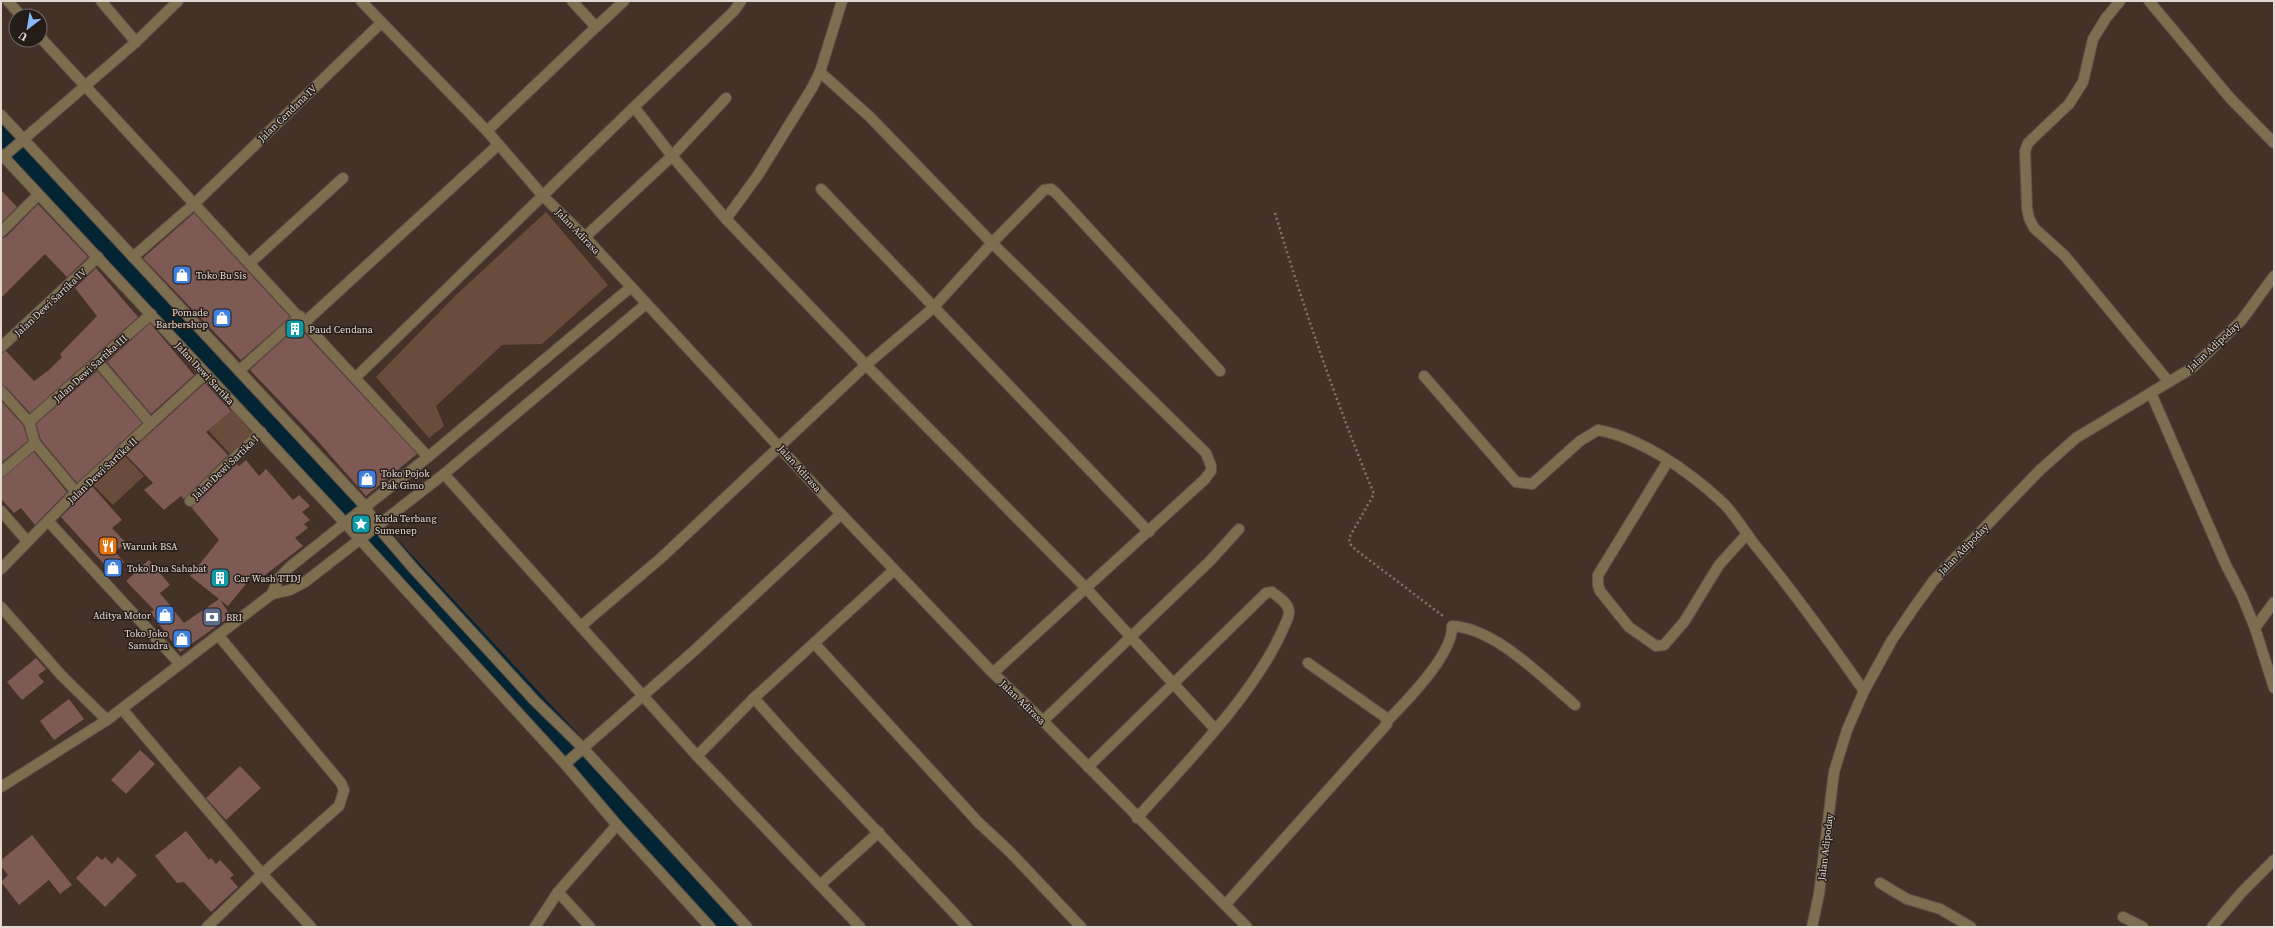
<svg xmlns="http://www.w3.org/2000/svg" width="2275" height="928" font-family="'Source Serif 4',serif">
<rect width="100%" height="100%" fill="#443229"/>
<!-- green -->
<g fill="#6a4c3c">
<path d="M 546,212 L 608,285 L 542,344 L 502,345 L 436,406 L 444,426 L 429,438 L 376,377 L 456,295 Z"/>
<path d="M 232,410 L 253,434 L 231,455 L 208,430 Z"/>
<path d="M 125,456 L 144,476 L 113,505 L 93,485 Z"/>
</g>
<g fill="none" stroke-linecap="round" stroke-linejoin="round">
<!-- river -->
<g stroke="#022433" stroke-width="32">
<path d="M 1,138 L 348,507"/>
<path d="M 375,539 L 585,765 L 730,927"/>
</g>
</g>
<!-- building -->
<g fill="#7d5a54">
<path d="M 1,190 L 17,207 L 1,223 Z"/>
<path d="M 38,204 L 88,257 L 67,277 L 45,254 L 1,298 L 1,238 L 6,237 Z"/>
<path d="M 194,213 L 290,317 L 241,360 L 143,258 Z"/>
<path d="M 96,268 L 138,317 L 30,413 L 6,387 L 1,385 L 1,353 L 6,351 L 34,381 L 49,370 L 62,357 L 60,354 L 97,316 L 75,288 Z"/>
<path d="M 150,323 L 194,375 L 151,414 L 107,362 Z"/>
<path d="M 298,326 L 417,454 L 366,496 L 316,439 L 250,370 Z"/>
<path d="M 97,371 L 142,423 L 77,483 L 41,440 L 36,424 Z"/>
<path d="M 205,383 L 231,411 L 206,432 L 228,455 L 184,499 L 181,496 L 164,510 L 144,490 L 153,483 L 126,455 Z"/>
<path d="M 1,401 L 23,425 L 28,441 L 1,463 Z"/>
<path d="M 34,452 L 67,492 L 35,525 L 21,508 L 14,513 L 1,499 L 1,478 Z"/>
<path d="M 246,460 L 259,476 L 266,469 L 293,500 L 299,495 L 310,506 L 302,512 L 310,520 L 304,524 L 308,528 L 295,538 L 303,546 L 261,578 L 256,572 L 228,606 L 220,600 L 231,616 L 180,652 L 150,612 L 154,610 L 126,581 L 149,560 L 170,585 L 160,593 L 184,623 L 219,599 L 190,576 L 219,540 L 191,507 L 237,464 L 239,466 Z"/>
<path d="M 92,486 L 122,520 L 112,528 L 126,543 L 115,552 L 124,562 L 112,573 L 61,517 Z"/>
<path d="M 36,658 L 46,669 L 38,675 L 44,682 L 22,700 L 7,682 Z"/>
<path d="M 69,699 L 84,719 L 54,740 L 40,721 Z"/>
<path d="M 140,750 L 155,764 L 126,794 L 111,780 Z"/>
<path d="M 240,766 L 261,788 L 226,820 L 206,798 Z"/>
<path d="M 186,831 L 209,860 L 211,858 L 216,864 L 220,860 L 234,875 L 230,878 L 238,887 L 211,912 L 184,882 L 177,883 L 155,856 Z"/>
<path d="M 32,835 L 72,885 L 60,894 L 49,880 L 19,905 L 1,882 L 8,875 L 1,866 L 1,860 Z"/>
<path d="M 97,856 L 102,860 L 105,857 L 112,864 L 118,857 L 137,875 L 105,907 L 76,878 Z"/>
</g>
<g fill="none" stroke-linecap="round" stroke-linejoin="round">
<!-- minor casing -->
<g stroke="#615047" stroke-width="12">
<g id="minor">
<path d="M 8,1 L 21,16"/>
<path d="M 101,1 L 136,42"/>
<path d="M 361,1 L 487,131 L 543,196 L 585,237 L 841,514 L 993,673 L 1043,721 L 1247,927"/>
<path d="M 2120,1 L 2106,18 L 2093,39 L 2083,82 L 2069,104 L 2028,143 L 2025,151 L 2027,208 L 2029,218 L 2034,228 L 2065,256 L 2169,382"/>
<path d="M 2149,1 L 2230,98 L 2274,143"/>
<path d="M 596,27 L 624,1"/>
<path d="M 40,37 L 428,457"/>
<path d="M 820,72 L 870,117 L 992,243 L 1206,453 L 1211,466 L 1211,471 L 1204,480 L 993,673"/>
<path d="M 634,107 L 734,11 L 741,1"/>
<path d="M 1,115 L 365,506 L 377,526 L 414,569 L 535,701 L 583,748 L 747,927"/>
<path d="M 487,131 L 596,27 L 572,1"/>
<path d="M 1,154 L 344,522 L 565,764 L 617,825 L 710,927"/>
<path d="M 3,157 L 136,42 L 178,1"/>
<path d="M 821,189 L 1149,532"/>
<path d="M 726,219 L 758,175 L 812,88 L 820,72 L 842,1"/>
<path d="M 1,232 L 38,195"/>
<path d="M 585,237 L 672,156 L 726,98"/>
<path d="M 133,257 L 194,204 L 381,23"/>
<path d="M 250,263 L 343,178"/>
<path d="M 305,322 L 498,145"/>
<path d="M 1,347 L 98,257"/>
<path d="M 98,362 L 151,424"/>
<path d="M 240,370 L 300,316"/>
<path d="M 1424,376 L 1516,482 L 1532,484 L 1580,441 L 1598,430 C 1641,438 1689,471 1722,502 C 1735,514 1744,531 1755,545 C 1794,592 1829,641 1864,691"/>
<path d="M 356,377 L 634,107 L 672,156 L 726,219 L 866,365 L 1085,587 L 1215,729"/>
<path d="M 1,391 L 29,422 L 35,443 L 76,492"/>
<path d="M 2151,393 L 2225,563 L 2242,596 L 2255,628 L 2274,688"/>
<path d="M 29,422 L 151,314"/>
<path d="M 1668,461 L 1598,575 L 1598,585 L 1600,591 L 1629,627 L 1656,646 L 1664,645 L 1684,622 L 1719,565 L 1747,534"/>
<path d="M 1,472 L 35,443"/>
<path d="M 444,474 L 697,756 L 860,927"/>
<path d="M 190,501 L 261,432"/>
<path d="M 1,511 L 27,541"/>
<path d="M 48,521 L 179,663"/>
<path d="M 1,569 L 76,492 L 205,374"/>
<path d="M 272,594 L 278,579 L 291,566 L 428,457 L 631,287"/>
<path d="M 1,607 L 62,676 L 107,720"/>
<path d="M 581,626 L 661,558 L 866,365 L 933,308 L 992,243 L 1044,190 L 1051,189 L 1056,193 L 1220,371"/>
<path d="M 2255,628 L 2274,602"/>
<path d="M 814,643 L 978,822 L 1010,852 L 1081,927"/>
<path d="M 754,698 C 822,776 896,850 967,927"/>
<path d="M 122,709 L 262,874 L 311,927"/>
<path d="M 1043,721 L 1210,561 L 1239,529"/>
<path d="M 1387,721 C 1407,701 1453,654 1452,626 C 1495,628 1542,677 1575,705"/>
<path d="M 697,756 L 754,698 L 894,570"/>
<path d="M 565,764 L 695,650 L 841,514"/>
<path d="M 1088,767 L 1266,593 L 1272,592 C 1278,597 1289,603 1289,612 C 1289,618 1285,624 1283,629 C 1254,695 1185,764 1137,818"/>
<path d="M 1,787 L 107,720 L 272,594 L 290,590 L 305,582 L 444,474 L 646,304"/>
<path d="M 1880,883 L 1907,899 L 1940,909 L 1971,927"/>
<path d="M 820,885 L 879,832"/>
<path d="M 558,892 L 590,927"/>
<path d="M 1226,904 L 1387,724 L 1385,717 L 1308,663"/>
<path d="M 2123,917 L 2143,927"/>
<path d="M 207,927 L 262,874 L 339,806 L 344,790 L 341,783 L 218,635"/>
<path d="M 535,927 L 558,892 L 617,825"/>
<path d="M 1812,927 L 1819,894 L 1834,772 L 1847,730 L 1864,691 L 1892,640 L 1913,609 L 1934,580 L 2040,470 L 2076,438 L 2192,368 L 2241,321 L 2274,276"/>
<path d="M 2212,927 L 2242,892 L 2274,860"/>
</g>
</g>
<!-- path -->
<path stroke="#84756d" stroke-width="2.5" stroke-dasharray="2 3" stroke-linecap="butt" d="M 1275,213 C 1304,309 1336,402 1374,494 L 1349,538 L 1350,544 L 1356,550 L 1443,616"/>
<!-- minor -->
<use href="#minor" stroke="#7d6e4f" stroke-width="10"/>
</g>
<!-- icons -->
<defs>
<g id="shop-square" transform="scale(1)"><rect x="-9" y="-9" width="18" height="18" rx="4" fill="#3f7fe0" stroke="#251c18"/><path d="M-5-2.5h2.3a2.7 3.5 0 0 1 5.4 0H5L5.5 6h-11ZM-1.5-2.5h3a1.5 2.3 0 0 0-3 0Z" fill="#fff"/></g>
<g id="building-square" transform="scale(1)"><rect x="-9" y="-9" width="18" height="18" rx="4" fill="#0f9aa8" stroke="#251c18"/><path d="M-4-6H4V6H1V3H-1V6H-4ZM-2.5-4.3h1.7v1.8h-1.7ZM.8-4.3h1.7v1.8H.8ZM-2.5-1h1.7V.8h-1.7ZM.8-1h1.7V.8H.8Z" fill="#fff"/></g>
<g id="sight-square" transform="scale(1)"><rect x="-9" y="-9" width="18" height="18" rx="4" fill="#0f9aa8" stroke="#251c18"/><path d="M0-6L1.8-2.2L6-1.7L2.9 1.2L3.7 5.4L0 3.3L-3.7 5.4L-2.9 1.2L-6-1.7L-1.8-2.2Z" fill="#fff"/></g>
<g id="restaurant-square" transform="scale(1)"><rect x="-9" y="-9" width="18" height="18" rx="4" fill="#e8710a" stroke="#251c18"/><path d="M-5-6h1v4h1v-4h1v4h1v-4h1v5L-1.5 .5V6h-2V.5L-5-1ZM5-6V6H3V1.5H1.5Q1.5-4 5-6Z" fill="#fff"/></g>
<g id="bank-square" transform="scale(1)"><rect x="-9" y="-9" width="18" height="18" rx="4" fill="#5c6f8a" stroke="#251c18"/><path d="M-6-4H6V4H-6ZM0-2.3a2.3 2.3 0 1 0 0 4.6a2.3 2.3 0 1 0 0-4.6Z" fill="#fff"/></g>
</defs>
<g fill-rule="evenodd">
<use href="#shop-square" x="182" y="275"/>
<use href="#shop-square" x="222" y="318"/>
<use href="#building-square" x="295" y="329"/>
<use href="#shop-square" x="367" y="479"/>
<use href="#sight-square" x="361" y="524"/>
<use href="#restaurant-square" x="108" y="546"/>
<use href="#shop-square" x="113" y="568"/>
<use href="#building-square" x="220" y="578"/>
<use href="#shop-square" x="165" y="615"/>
<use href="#bank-square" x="212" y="617"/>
<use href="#shop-square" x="182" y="639"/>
</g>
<g text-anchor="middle" stroke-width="3" stroke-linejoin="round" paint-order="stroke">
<!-- street labels -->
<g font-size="10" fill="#e4d8d2" stroke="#251c18">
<text transform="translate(287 113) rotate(-44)" y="4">Jalan Cendana IV</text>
<text transform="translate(578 231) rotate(46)" y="4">Jalan Adirasa</text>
<text transform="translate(50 302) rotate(-43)" y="4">Jalan Dewi Sartika IV</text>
<text transform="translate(2213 346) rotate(-43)" y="4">Jalan Adipoday</text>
<text transform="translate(90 368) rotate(-42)" y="4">Jalan Dewi Sartika III</text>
<text transform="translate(205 373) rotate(47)" y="4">Jalan Dewi Sartika</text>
<text transform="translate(225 467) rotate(-44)" y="4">Jalan Dewi Sartika I</text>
<text transform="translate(800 468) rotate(48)" y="4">Jalan Adirasa</text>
<text transform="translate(102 470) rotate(-43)" y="4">Jalan Dewi Sartika II</text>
<text transform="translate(1963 549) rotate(-46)" y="4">Jalan Adipoday</text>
<text transform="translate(1023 702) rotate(44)" y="4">Jalan Adirasa</text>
<text transform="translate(1825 847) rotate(-83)" y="4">Jalan Adipoday</text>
</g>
<!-- poi labels -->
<g font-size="10" fill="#e4d8d2" stroke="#251c18" text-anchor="start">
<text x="196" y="279">Toko Bu Sis</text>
<text x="208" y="316" text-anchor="end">Pomade<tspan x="208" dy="12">Barbershop</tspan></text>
<text x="309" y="333">Paud Cendana</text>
<text x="381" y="477">Toko Pojok<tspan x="381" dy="12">Pak Gimo</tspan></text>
<text x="375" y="522">Kuda Terbang<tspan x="375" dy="12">Sumenep</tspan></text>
<text x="122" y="550">Warunk BSA</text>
<text x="127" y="572">Toko Dua Sahabat</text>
<text x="234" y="582">Car Wash TTDJ</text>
<text x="151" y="619" text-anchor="end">Aditya Motor</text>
<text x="226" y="621">BRI</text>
<text x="168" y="637" text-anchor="end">Toko Joko<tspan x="168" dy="12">Samudra</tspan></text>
</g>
</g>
<!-- border -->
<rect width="2275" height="928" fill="none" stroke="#e4d8d2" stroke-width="4"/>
<!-- north arrow -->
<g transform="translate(28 28) rotate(211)"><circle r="19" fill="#251c18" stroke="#716762"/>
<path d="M0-3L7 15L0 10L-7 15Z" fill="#89bafc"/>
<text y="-6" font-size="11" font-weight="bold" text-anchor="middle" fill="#e4d8d2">U</text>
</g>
</svg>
